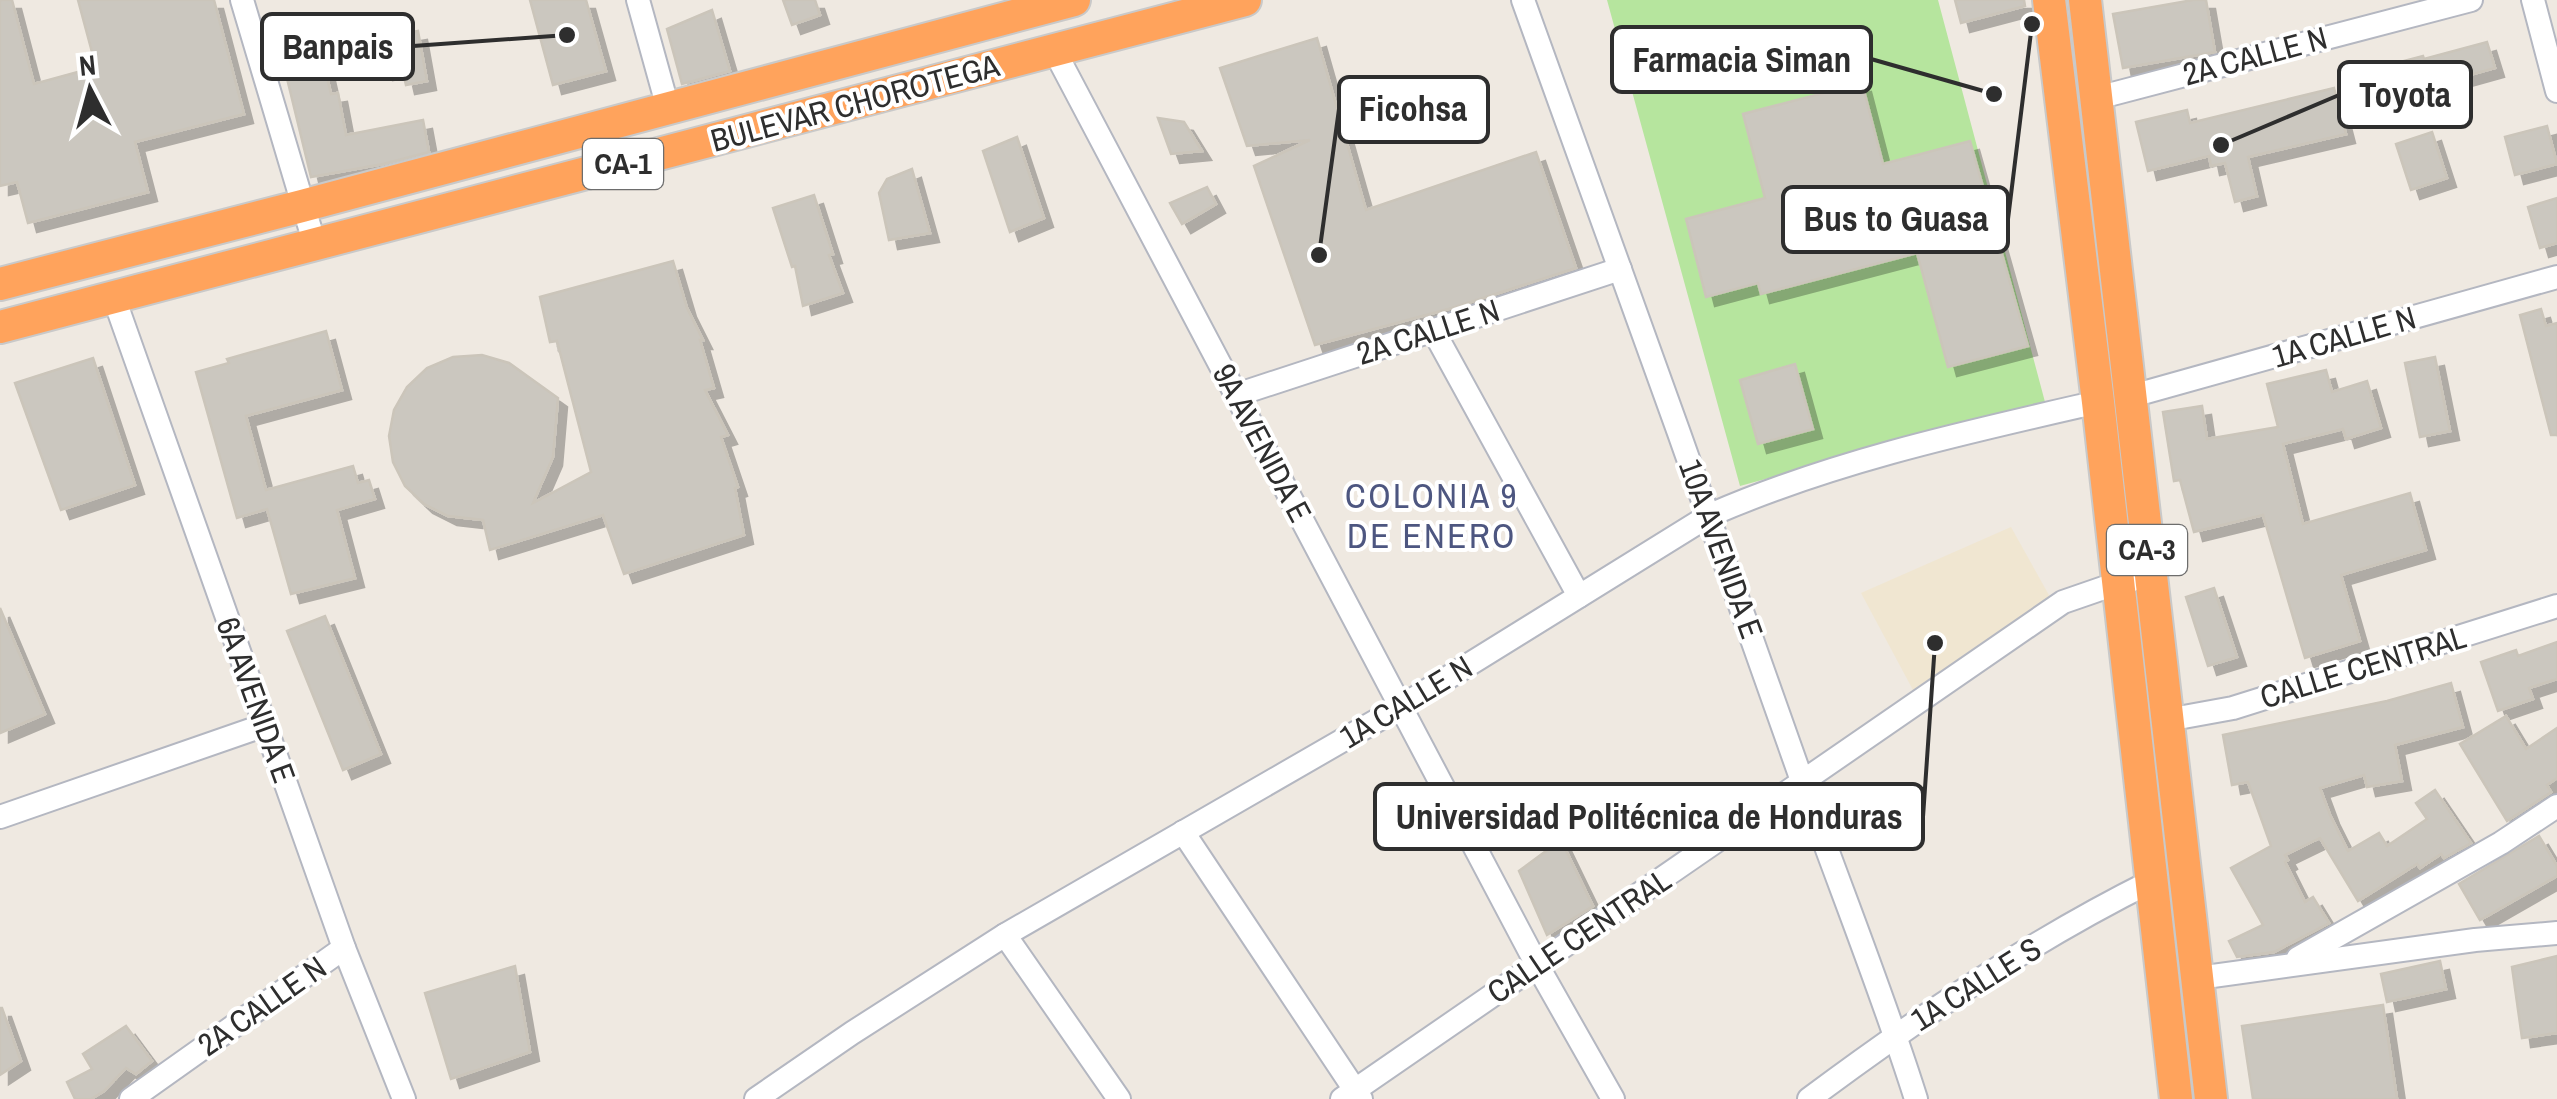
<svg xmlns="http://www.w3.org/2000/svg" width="2557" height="1099" font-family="'Archivo Narrow',sans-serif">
<defs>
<filter id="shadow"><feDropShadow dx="9" dy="9" stdDeviation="0" flood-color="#0004"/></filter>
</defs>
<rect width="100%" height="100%" fill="#efe9e1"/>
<!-- education -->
<path fill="#f0e6d1" d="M 2011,527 L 2050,597 L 1913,690 L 1861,593 Z"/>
<!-- green -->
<path fill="#b6e59e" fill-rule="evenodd" d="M 1607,0 L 1938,0 L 2045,402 L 1740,486 ZM 1861,83 L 1883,164 L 1970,141 L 1908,255 L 1761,294 L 1758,283 L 1706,297 L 1686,220 L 1765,198 L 1743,114 Z"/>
<!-- building -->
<g fill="#cbc7bf" stroke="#cbc5ba" stroke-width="2.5" filter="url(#shadow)">
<path d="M 0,0 L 12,0 L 34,84 L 96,67 L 78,0 L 214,0 L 244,114 L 135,142 L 148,192 L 28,223 L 17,182 L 0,186 Z"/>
<path d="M 530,0 L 586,0 L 606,71 L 553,85 Z"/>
<path d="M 783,0 L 815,0 L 820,15 L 792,25 Z"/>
<path d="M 1955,0 L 2024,0 L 2025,6 L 1961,23 Z"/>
<path d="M 2193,0 L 2206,0 L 2215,52 L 2123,68 L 2113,14 Z"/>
<path d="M 712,10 L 730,71 L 682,84 L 667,29 Z"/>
<path d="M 314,20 L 331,94 L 338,93 L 346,135 L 423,120 L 429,152 L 383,164 L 311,177 L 275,29 Z"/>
<path d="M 418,31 L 427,81 L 406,85 L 402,68 L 384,71 L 378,38 Z"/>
<path d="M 1317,38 L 1366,210 L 1536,152 L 1576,268 L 1452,308 L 1315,345 L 1254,166 L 1310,140 L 1247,146 L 1220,68 Z"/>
<path d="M 2487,42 L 2495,68 L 2430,86 L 2432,94 L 2384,107 L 2374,69 L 2423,56 L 2424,59 Z"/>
<path d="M 1862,83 L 1883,164 L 1970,141 L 2028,346 L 1948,367 L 1917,253 L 1761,294 L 1758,283 L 1706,297 L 1686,219 L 1765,198 L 1743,114 Z"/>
<path d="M 2334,88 L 2346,134 L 2248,157 L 2257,196 L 2235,202 L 2225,163 L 2211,166 L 2209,156 L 2148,171 L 2136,122 L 2187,110 L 2190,123 Z"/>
<path d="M 1158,118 L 1184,122 L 1202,151 L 1171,154 Z"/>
<path d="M 2547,126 L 2557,164 L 2515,175 L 2505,137 Z"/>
<path d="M 2432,132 L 2447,178 L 2411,190 L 2396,144 Z"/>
<path d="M 1017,137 L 1044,218 L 1010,232 L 983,151 Z"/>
<path d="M 912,169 L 930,233 L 889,240 L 879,193 L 887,179 Z"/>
<path d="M 1207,187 L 1216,204 L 1182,224 L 1170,203 Z"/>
<path d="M 814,195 L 833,254 L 829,255 L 843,293 L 803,306 L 795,266 L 792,267 L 773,208 Z"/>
<path d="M 2557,198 L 2557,243 L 2540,248 L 2528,207 Z"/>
<path d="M 673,261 L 687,308 L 703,340 L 700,340 L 714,388 L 705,390 L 728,435 L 721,437 L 738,487 L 735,488 L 744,535 L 624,574 L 603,515 L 490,550 L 483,520 L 448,516 L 424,504 L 405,486 L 393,462 L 389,436 L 394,410 L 407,387 L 427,368 L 453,357 L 482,355 L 509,363 L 558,398 L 553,457 L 533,503 L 591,472 L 557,341 L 550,342 L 540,297 Z"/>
<path d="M 2541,309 L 2546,326 L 2557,323 L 2557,435 L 2551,435 L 2520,315 Z"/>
<path d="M 326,331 L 342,390 L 246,416 L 266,490 L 353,466 L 358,483 L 369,480 L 375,499 L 337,510 L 355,578 L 291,594 L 267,509 L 237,518 L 196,372 L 229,363 L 227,359 Z"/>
<path d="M 2435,357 L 2450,431 L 2420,437 L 2405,363 Z"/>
<path d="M 93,358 L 135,485 L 61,510 L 15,383 Z"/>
<path d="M 1795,364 L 1813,429 L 1758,444 L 1740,380 Z"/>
<path d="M 2326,370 L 2332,392 L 2367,381 L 2381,428 L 2346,439 L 2343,429 L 2283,444 L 2303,524 L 2410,493 L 2426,550 L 2341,575 L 2360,641 L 2305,658 L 2263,515 L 2194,532 L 2180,480 L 2174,481 L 2163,412 L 2202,406 L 2207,439 L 2278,427 L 2267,384 Z"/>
<path d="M 2214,588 L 2237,657 L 2208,666 L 2186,597 Z"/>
<path d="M 0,608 L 45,714 L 0,733 Z"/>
<path d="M 325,616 L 381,754 L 343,770 L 287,631 Z"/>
<path d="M 2557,642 L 2557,679 L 2529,688 L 2533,699 L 2498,711 L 2481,662 L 2516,650 L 2518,656 Z"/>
<path d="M 2451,683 L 2463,727 L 2395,745 L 2402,781 L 2367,787 L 2364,775 L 2320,788 L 2330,815 L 2348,851 L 2379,833 L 2387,846 L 2427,819 L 2416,803 L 2435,790 L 2471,843 L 2444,858 L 2441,854 L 2420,868 L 2417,864 L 2358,901 L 2320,838 L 2285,855 L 2288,860 L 2285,862 L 2305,902 L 2313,897 L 2329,923 L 2274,952 L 2237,957 L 2229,941 L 2263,925 L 2231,868 L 2271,846 L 2248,782 L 2232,785 L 2223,735 L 2387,701 Z"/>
<path d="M 2506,716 L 2526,749 L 2557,728 L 2557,778 L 2547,785 L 2551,792 L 2507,821 L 2460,744 Z"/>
<path d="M 2539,836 L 2557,866 L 2557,876 L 2480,920 L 2459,884 Z"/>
<path d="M 1561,840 L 1593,906 L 1547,935 L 1519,871 Z"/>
<path d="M 2557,956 L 2557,1033 L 2522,1038 L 2512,967 Z"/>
<path d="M 2440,961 L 2446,989 L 2387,1002 L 2381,974 Z"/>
<path d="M 515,966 L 530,1052 L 451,1079 L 425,993 Z"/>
<path d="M 2383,1005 L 2397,1099 L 2253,1099 L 2242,1026 Z"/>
<path d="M 0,1008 L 2,1008 L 21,1061 L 0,1075 Z"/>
<path d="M 126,1026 L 152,1061 L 136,1074 L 126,1068 L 104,1091 L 91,1099 L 75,1099 L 67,1082 L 92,1069 L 83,1054 Z"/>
</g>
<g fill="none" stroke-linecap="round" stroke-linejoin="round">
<!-- minor casing -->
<g stroke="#b4b7c1" stroke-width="26">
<g id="minor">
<path d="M 242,0 L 315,245"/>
<path d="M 638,0 L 668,108"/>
<path d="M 1523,0 C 1617,259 1710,518 1801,778 C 1839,885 1882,991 1916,1099"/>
<path d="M 2533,0 L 2557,91"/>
<path d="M 1054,50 L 1537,965 L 1613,1099"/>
<path d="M 2097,98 L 2471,0"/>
<path d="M 114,298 L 344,948 L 404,1099"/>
<path d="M 1433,330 L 1579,596"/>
<path d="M 1236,395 L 1620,269"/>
<path d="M 2132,396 L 2557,277"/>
<path d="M 2167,720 L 2233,708 L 2557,606"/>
<path d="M 0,817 L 265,725"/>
<path d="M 1183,832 L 1361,1099"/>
<path d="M 1005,935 L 1119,1099"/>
<path d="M 2298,958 L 2501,843 L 2557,806"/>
<path d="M 2198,978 L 2475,940 L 2557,933"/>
<path d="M 131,1099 L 344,948"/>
<path d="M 756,1099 L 852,1033 L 1005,935 L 1402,706 L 1710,515 C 1834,461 1967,432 2098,402"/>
<path d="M 1342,1099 L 2063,602 L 2118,583 L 2130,581"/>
<path d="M 1809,1099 C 1918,1018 2031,941 2152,881"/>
</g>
</g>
<!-- highway casing -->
<g stroke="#c9c9c9" stroke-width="36">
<g id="highway">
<path d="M 2049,0 L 2098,402 L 2176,1099"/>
<path d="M 2085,0 L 2211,1099"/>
<path d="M 0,284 L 302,206 L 1074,0"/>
<path d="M 0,327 L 1245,0"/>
</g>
</g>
<!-- minor -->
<use href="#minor" stroke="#fff" stroke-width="22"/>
<!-- highway -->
<use href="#highway" stroke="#ffa35c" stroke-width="32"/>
</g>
<g text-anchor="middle" stroke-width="8" stroke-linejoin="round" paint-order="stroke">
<!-- shield labels -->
<g fill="#fff" stroke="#6d6d6d" stroke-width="2.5">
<rect x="583" y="139" width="80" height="50" rx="8"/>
<rect x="2107" y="525" width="80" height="50" rx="8"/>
</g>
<g font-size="30" font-weight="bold" fill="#2e2e2e">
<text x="623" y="174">CA-1</text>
<text x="2147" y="560">CA-3</text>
</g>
<!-- street labels -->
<g font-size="32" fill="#2e2e2e" stroke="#fff">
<text transform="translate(2255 56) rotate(-15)" y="11">2A CALLE N</text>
<text transform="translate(855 103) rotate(-15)" y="11">BULEVAR CHOROTEGA</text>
<text transform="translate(1428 332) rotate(-18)" y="11">2A CALLE N</text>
<text transform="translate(2344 337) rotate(-16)" y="11">1A CALLE N</text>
<text transform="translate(1262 443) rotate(62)" y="11">9A AVENIDA E</text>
<text transform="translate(1721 549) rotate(70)" y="11">10A AVENIDA E</text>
<text transform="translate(2363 667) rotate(-17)" y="11">CALLE CENTRAL</text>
<text transform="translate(256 700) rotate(70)" y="11">6A AVENIDA E</text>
<text transform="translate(1406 702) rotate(-31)" y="11">1A CALLE N</text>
<text transform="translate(1579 936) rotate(-34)" y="11">CALLE CENTRAL</text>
<text transform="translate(1976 984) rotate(-32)" y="11">1A CALLE S</text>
<text transform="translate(262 1006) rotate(-35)" y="11">2A CALLE N</text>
</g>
<!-- neighbourhood labels -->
<g font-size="35" letter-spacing="2.5" fill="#4d5680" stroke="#fff">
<text x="1432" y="508">COLONIA 9<tspan x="1432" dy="40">DE ENERO</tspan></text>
</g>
</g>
<!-- callouts -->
<path fill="none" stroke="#2e2e2e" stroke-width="4" d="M567 35L413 46M1994 94L1871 59M2221 145L2339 95M1319 255L1339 109M2032 24L2008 219M1935 643L1923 817"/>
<g fill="#2e2e2e" stroke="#fff" stroke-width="4">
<circle cx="567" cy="35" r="10"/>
<circle cx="1994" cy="94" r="10"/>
<circle cx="2221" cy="145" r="10"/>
<circle cx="1319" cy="255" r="10"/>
<circle cx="2032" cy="24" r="10"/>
<circle cx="1935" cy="643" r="10"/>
</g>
<g fill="#fff" stroke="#2e2e2e" stroke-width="4">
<rect x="262" y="14" width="151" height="65" rx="10"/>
<rect x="1612" y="27" width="259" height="65" rx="10"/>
<rect x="2339" y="62" width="132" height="65" rx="10"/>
<rect x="1339" y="77" width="149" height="65" rx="10"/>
<rect x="1783" y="187" width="225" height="65" rx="10"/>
<rect x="1375" y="784" width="548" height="65" rx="10"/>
</g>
<g font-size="35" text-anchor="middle" font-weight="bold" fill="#2e2e2e">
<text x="338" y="59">Banpais</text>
<text x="1742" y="72">Farmacia Siman</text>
<text x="2405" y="107">Toyota</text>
<text x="1413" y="121">Ficohsa</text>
<text x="1896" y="231">Bus to Guasa</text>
<text x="1649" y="829">Universidad Politécnica de Honduras</text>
</g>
<!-- north arrow -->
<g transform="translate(90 90) rotate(354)" stroke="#ffffff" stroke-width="8" paint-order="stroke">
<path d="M0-8L18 38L0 25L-18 38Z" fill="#2e2e2e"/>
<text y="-15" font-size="28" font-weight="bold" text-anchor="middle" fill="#2e2e2e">N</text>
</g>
</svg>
